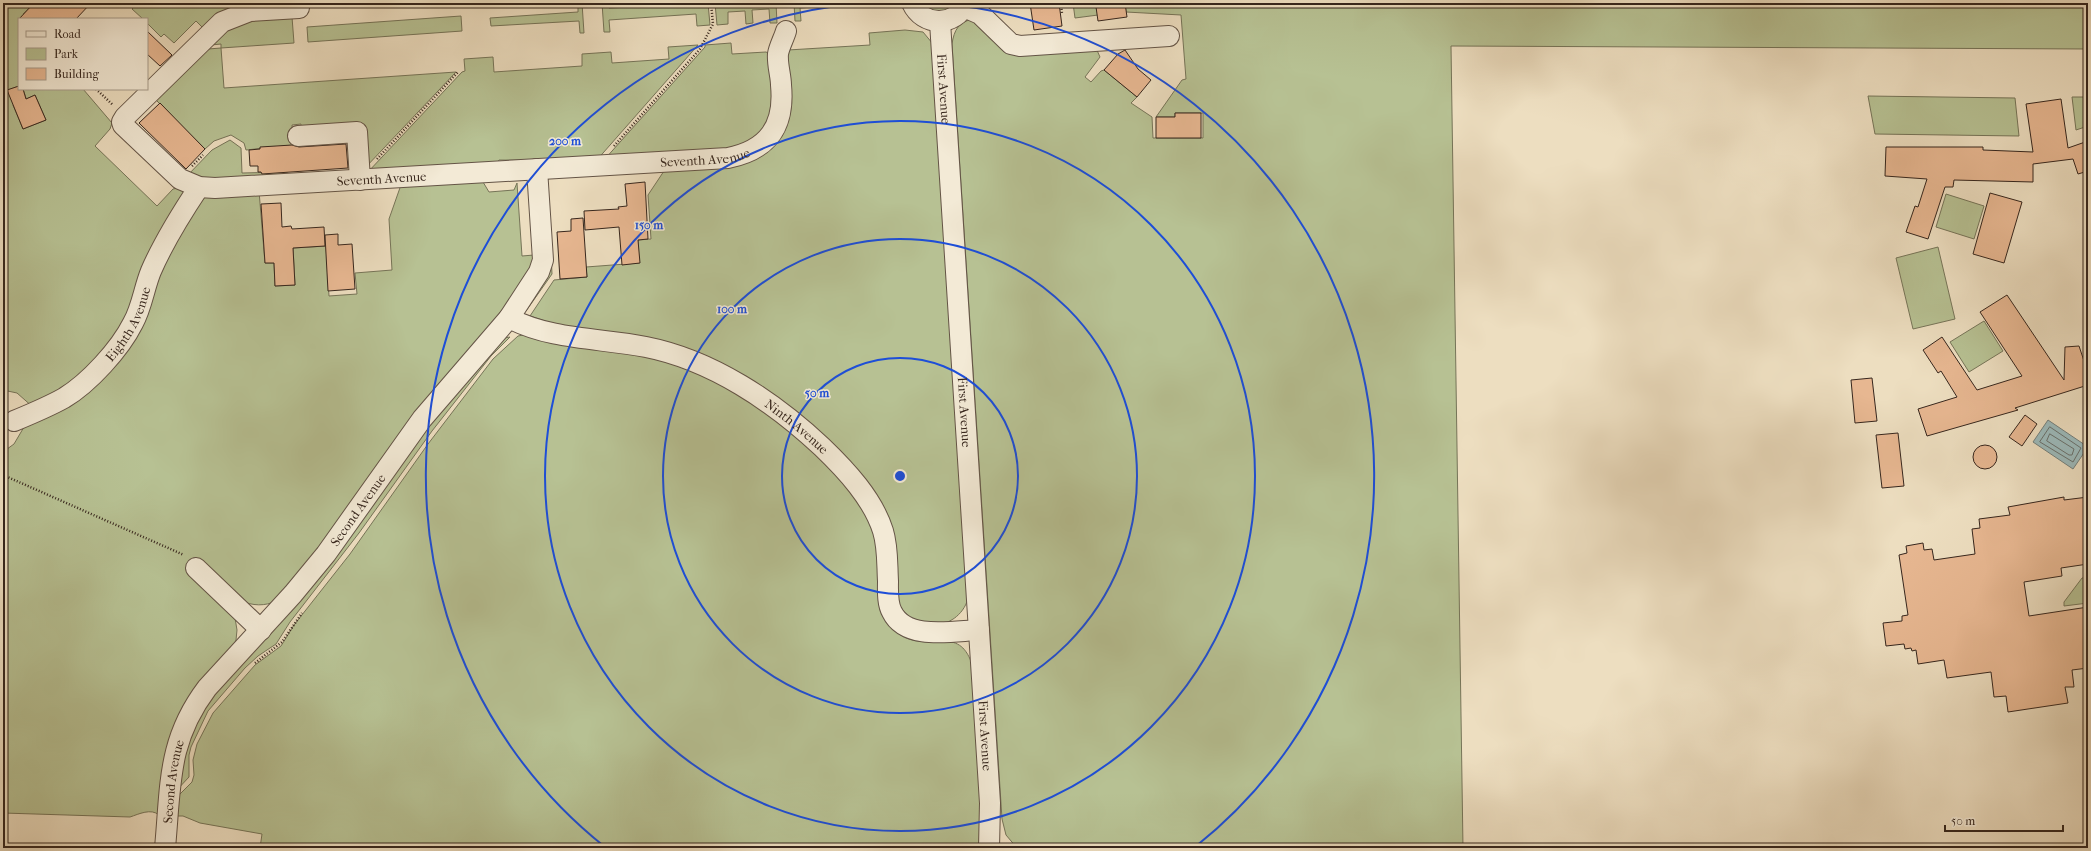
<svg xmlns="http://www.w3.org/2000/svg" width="2091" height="851" font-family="'IM FELL French Canon',serif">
<rect width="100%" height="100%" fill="#eddec0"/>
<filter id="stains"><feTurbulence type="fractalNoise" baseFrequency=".005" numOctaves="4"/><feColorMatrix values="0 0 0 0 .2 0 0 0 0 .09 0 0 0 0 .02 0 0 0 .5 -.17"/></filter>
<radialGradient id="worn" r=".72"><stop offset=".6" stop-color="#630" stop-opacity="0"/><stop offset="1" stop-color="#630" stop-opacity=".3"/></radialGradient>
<!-- green -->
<g fill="#b7c193" stroke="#767458" fill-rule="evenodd">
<path d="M 3,3 L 34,3 L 23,14 L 29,19 L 19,19 L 19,86 L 8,90 L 13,103 L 26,98 L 23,89 L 83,89 L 112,123 L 110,129 L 95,146 L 157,206 L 173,189 L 178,188 L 185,192 L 140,289 L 102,359 L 34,408 L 17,393 L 3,390 ZM 35,95 L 46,120 L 23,129 L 13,105 Z"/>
<path d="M 138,3 L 300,3 L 205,30 L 196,21 L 174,43 L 164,34 L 161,37 L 147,23 L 147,19 L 143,19 L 132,9 Z"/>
<path d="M 578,3 L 582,3 L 584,33 L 580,33 L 579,21 L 491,26 L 490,18 L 578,12 Z"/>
<path d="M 602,3 L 608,3 L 609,8 L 708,3 L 710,25 L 697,26 L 696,14 L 609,20 L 610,32 L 604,32 Z"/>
<path d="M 715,3 L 776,3 L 777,23 L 770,23 L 769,9 L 752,10 L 753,23 L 746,24 L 745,11 L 728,12 L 728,24 L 717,25 Z"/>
<path d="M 794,3 L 867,3 L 800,8 L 801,21 L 795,21 Z"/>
<path d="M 922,3 L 957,3 L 944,13 L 930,11 Z"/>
<path d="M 1073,3 L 1122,3 L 1096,7 L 1098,15 L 1075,18 Z"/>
<path d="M 1125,3 L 2088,3 L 2088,49 L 1451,46 L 1463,848 L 1017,848 L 1006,835 L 1002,819 L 952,44 C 954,30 959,21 974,19 L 1001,43 L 1096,48 L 1100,57 L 1085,77 L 1091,82 L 1101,71 L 1104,70 L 1137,97 L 1131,103 L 1152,117 L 1153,138 L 1203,138 L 1203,113 L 1175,113 L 1175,117 L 1156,117 L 1182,80 L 1186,79 L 1181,15 L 1126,12 Z"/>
<path d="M 461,16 L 462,31 L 308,42 L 307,27 Z"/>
<path d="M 292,17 L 294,43 L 221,48 L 224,88 L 456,72 L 364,169 L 361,128 L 301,131 L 301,124 L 292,125 L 293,145 L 246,150 L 244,143 L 231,135 L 214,141 L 205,149 L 156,100 L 208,49 L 221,48 L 221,44 L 211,45 L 230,22 Z"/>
<path d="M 905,30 L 923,32 L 933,44 L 968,599 C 957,633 912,633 898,602 L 889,530 L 766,394 L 530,316 L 554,280 L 587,277 L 586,267 L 639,263 L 638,240 L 651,239 L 648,195 L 666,168 L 761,152 L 788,50 L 870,45 L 869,33 Z"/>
<path d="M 731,43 L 732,54 L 766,52 L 770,54 L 776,110 L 752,146 L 604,160 L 705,47 L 705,45 Z"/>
<path d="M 698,45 L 596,161 L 499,160 L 495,166 L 367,173 L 462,72 L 465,71 L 464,59 L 493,57 L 494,72 L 582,66 L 582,54 L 611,52 L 612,63 L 669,59 L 668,47 Z"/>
<path d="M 1868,96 L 2015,98 L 2019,136 L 1875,134 Z"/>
<path d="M 2072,97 L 2088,97 L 2088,126 L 2076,130 Z"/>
<path d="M 230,140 L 241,148 L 242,173 L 287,172 L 288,179 L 210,184 L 186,177 L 212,150 Z"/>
<path d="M 480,177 L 489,192 L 514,190 L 517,183 L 522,256 L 534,255 L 534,264 L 524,284 L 281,599 C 269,605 258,607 244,602 L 235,618 L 237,630 L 236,640 L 232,650 L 205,682 L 159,815 C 151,808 139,814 130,817 L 3,813 L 3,452 L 14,444 L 24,427 L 72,397 L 150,284 L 202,197 L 259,191 L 265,263 L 274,263 L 275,286 L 295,285 L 293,248 L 326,246 L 329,296 L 357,294 L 355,273 L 392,270 L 389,219 L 402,182 Z"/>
<path d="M 1946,194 L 1984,206 L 1974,239 L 1936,227 Z"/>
<path d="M 1938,247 L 1955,319 L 1913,329 L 1896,258 Z"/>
<path d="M 551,254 L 552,274 L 526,311 L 526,307 Z"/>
<path d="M 1984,321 L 2003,351 L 1969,372 L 1950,342 Z"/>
<path d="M 523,335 L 660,359 L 719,382 L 767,412 L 825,461 L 862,507 L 876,534 L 886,619 C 891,627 897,634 906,638 C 935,650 960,625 973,667 L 984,848 L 260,848 L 262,834 L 200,823 L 183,816 L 177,816 L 175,799 L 192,782 L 194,775 L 193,760 L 197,744 L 213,713 L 255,665 L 281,646 L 294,625 L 350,554 L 428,444 L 493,359 L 518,336 Z"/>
<path d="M 510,337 L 491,356 L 432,431 L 359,533 L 290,622 L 276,644 L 258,656 L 245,668 L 208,711 L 191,747 L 189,755 L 189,777 L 175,792 L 196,718 L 422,429 L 504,338 Z"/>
<path d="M 2088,577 L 2088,603 L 2064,606 L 2064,602 L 2082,578 Z"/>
</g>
<!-- water -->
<path fill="#9cbabb" stroke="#737f7c" d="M 2048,420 L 2088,447 L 2073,469 L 2033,442 Z"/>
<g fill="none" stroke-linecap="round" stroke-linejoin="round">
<!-- shore -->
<g stroke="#69706c" stroke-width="1">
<path d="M 2050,427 L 2081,448 L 2073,462 L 2040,442 Z"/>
<path d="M 2050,434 L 2074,449 L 2072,455 L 2069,455 L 2047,441 Z"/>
</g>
</g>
<!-- building -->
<g fill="#e7b791" stroke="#36261d">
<path d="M 34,3 L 91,3 L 76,19 L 19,19 Z"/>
<path d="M 1030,3 L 1059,3 L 1062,26 L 1034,30 Z"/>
<path d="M 1125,3 L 1127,17 L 1098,21 L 1096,7 Z"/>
<path d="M 147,31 L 172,55 L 160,66 L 147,54 Z"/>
<path d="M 1125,50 L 1138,69 L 1151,80 L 1137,97 L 1104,70 L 1118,54 Z"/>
<path d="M 19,86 L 19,89 L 23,89 L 26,99 L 35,95 L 46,120 L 23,129 L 7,90 Z"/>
<path d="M 2061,99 L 2068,148 L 2088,141 L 2088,171 L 2078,174 L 2073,159 L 2033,164 L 2033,182 L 1954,180 L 1953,187 L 1945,187 L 1928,239 L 1906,232 L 1915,206 L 1918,207 L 1927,179 L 1885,176 L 1886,147 L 1983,147 L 1983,150 L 2033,152 L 2026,104 Z"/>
<path d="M 160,103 L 205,149 L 186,169 L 139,123 Z"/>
<path d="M 1175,113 L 1201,113 L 1201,138 L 1156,138 L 1156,117 L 1175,117 Z"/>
<path d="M 346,144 L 348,168 L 262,174 L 261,172 L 258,172 L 258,166 L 250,166 L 249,150 L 260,149 L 260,147 L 292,145 L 299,147 Z"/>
<path d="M 645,182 L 648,239 L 638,240 L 640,263 L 622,265 L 619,227 L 585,230 L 584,211 L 619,209 L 618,207 L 627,206 L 625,184 Z"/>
<path d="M 1990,193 L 2022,202 L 2004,263 L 1973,254 Z"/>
<path d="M 281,203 L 282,227 L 291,226 L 292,229 L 324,227 L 325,246 L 293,248 L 295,285 L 275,286 L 274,263 L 265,263 L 261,204 Z"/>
<path d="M 583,218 L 587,277 L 560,279 L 557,232 L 571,231 L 571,219 Z"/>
<path d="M 338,234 L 338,245 L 352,244 L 355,289 L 328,291 L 325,235 Z"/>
<path d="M 2007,295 L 2064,380 L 2065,347 L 2079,346 L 2088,373 L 2088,385 L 2015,408 L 2018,410 L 1927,436 L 1918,409 L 1957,397 L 1941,371 L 1938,373 L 1923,350 L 1942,337 L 1977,390 L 2022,376 L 1980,312 Z"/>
<path d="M 1872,378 L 1877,421 L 1855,423 L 1851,380 Z"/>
<path d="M 2025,415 L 2037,424 L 2022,446 L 2009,437 Z"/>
<path d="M 1898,433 L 1904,486 L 1882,488 L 1876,435 Z"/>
<circle cx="1985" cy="457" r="12"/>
<path d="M 2064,497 L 2064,500 L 2088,497 L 2088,564 L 2061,568 L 2062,576 L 2024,582 L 2029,616 L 2088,607 L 2088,668 L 2072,670 L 2074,687 L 2065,687 L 2068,703 L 2008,712 L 2006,696 L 1994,697 L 1991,672 L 1947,678 L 1944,660 L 1918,664 L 1916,650 L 1912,651 L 1911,648 L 1905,649 L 1904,644 L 1886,646 L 1883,623 L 1902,621 L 1902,616 L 1908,615 L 1899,555 L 1907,553 L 1906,546 L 1923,543 L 1924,550 L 1932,549 L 1934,560 L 1975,554 L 1972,529 L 1980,528 L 1979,519 L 2010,515 L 2008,507 Z"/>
</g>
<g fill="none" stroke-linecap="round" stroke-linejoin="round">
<!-- minor casing -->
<g stroke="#645446" stroke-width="22">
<g id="minor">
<path d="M 912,3 C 923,27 955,27 966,3"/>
<path d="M 964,7 L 980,14 L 1011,44 L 1020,46 L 1169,36"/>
<path id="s1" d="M 299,8 L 250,11 L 222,22 L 125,117 L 122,122 L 123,125 L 180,179 L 199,187 L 215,188 L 728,158 C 768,150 785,126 781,85 C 781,76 777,64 778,54 C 779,47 784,38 786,31"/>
<path id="s2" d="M 940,22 L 990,803 L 989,848"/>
<path d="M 298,136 L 357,132 L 360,180"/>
<path id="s3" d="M 509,318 C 551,340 600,338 646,347 C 712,360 774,402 822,447 C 846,470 873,499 883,531 C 888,547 887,564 888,581 C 888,590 887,603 892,612 C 906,641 953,631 979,630"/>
<path id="s4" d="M 14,421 C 31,414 48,407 64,398 C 89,383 120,349 133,323 C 142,307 144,288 151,271 C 164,241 181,214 199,187"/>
<path d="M 196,568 L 261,630"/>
<path id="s5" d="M 165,848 C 171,785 167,741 207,688 L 293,594 L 326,554 L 422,419 L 509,318 L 539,272 L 543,260 L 537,169"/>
</g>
</g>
<!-- path -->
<g stroke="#36261d" stroke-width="2.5" stroke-dasharray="1 2" stroke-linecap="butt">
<path d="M 1061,3 L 1062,14"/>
<path d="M 96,89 L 113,105"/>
<path d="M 614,146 L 700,49 L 713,24 L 711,3"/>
<path d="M 377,159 L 458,72"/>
<path d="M 192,166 L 203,155"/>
<path d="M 3,475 L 184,555"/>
<path d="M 255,663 L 282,642 L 302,613"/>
</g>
<!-- minor -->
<use href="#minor" stroke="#f3ead6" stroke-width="20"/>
</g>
<!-- distance rings -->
<g fill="none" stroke="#1d4ed8" stroke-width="2">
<circle cx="900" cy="476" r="118"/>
<circle cx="900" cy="476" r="237"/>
<circle cx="900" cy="476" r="355"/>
<path d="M605 847A474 474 0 0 1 867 3M933 3A474 474 0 0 1 1195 847"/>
</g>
<g text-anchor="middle" stroke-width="3" stroke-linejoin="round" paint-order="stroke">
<!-- street labels -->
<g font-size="13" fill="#36261d" stroke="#f3ead6">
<text dy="5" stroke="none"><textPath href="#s2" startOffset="67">First Avenue</textPath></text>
<text dy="5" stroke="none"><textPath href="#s1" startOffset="830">Seventh Avenue</textPath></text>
<text dy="5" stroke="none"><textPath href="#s1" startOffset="506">Seventh Avenue</textPath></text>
<text dy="5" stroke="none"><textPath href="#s4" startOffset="155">Eighth Avenue</textPath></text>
<text dy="5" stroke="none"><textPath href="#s2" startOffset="391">First Avenue</textPath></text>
<text dy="5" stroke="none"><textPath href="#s3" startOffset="313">Ninth Avenue</textPath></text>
<text dy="5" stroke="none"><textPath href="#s5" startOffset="402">Second Avenue</textPath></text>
<text dy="5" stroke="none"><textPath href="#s2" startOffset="715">First Avenue</textPath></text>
<text dy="5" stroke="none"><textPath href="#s5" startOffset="67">Second Avenue</textPath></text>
</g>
</g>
<circle cx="900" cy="476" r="6" fill="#1d4ed8" stroke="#f3ead6" stroke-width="2"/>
<g font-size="12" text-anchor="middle" font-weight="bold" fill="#1d4ed8" stroke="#f3ead6" stroke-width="3" stroke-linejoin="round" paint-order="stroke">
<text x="565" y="145">200 m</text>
<text x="649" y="229">150 m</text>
<text x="732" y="313">100 m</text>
<text x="817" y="397">50 m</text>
</g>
<!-- margin -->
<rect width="2091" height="851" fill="none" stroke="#eddec0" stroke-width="16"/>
<rect x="4" y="4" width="2083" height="843" fill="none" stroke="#36261d" stroke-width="2"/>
<rect x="8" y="8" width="2075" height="835" fill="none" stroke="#36261d"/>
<!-- legend -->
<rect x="18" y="18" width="130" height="72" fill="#f3ead6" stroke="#a79c8c"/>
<rect x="26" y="31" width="20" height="6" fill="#f3ead6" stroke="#a79c8c"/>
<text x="54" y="38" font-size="12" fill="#36261d">Road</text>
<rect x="26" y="48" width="20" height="12" fill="#b7c193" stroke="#a79c8c"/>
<text x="54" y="58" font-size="12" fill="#36261d">Park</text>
<rect x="26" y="68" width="20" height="12" fill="#e7b791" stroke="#a79c8c"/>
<text x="54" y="78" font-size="12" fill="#36261d">Building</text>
<!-- scale -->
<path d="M1945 825v6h118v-6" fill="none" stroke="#36261d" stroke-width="2"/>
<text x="1951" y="825" font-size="12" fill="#36261d" stroke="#f3ead6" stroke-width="3" paint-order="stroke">50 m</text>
<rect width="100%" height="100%" filter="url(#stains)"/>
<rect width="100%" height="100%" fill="url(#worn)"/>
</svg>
